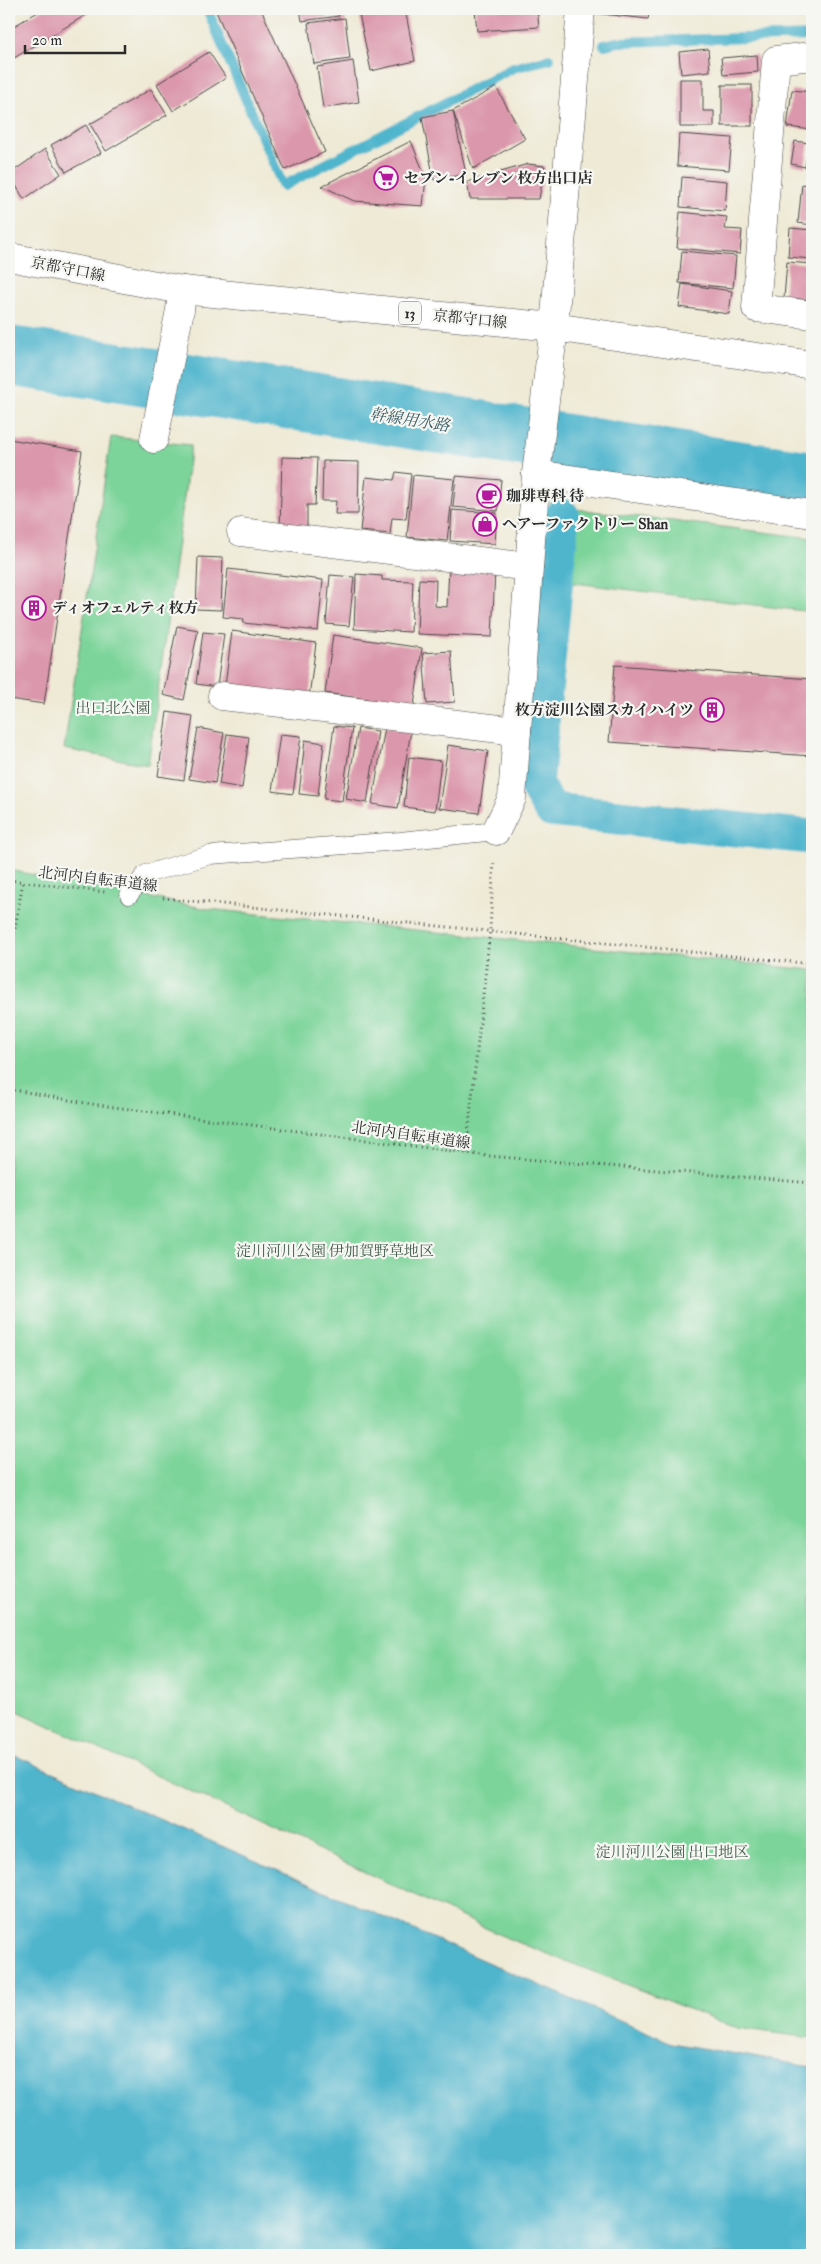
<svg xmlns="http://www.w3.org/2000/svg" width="821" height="2264" font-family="'IM FELL Double Pica','Noto Serif JP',serif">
<rect width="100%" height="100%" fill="#f6f6f2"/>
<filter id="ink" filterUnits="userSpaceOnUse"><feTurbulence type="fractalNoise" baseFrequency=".02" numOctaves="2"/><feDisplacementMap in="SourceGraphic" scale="10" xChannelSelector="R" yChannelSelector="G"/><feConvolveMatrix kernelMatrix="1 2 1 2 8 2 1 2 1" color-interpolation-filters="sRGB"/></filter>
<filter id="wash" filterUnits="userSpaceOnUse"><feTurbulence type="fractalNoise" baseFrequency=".0096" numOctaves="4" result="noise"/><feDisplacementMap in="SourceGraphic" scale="20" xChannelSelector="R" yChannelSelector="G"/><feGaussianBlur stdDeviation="1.12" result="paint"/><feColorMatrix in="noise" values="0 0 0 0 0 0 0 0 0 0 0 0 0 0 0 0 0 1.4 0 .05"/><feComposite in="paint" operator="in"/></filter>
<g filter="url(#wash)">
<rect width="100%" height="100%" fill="#efead6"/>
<!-- green -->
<g fill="#7bd49a" stroke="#538062">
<path d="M 111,437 L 191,445 L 148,765 L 64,749 Z"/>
<path d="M 575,509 L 812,538 L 812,612 L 566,582 Z"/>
<path d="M 9,870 L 208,909 L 812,970 L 812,2038 L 737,2028 L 507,1938 L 9,1707 Z"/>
</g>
<!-- water -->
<path fill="#4fb5cd" stroke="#3d707c" d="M 9,1753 L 672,2043 L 812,2067 L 812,2255 L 9,2255 Z"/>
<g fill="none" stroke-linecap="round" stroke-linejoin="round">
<!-- stream -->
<g stroke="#4fb5cd" stroke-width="10">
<path d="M 207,9 L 283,186 L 513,68 L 550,59"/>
<path d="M 604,45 L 618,42 L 812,36"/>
<path d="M 570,445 L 570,457"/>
</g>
<!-- canal -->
<path stroke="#4fb5cd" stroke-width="35" d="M 562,516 L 536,785 L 551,810 L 812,837"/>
<!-- river -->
<path stroke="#4fb5cd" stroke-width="60" d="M 9,356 C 277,395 544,443 812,481"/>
</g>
<g id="blocks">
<!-- building -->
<g fill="#db97ac">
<path d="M 43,9 L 96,9 L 9,61 L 9,29 Z"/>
<path d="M 215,9 L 261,9 L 325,152 L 285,170 Z"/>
<path d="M 300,9 L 338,9 L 339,16 L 302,21 Z"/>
<path d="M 358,9 L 405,9 L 415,61 L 371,71 Z"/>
<path d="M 475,9 L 537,9 L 539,27 L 477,31 Z"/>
<path d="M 595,9 L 650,9 L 648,19 L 594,13 Z"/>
<path d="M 345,18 L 350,59 L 314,64 L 308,23 Z"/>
<path d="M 708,49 L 710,71 L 681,74 L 679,52 Z"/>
<path d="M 209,52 L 226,78 L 173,111 L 157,84 Z"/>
<path d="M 757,55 L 758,72 L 723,75 L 721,58 Z"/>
<path d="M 353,61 L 359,102 L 323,108 L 317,67 Z"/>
<path d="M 680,79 L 703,79 L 703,111 L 714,111 L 714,127 L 680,127 Z"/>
<rect x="722" y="85" width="30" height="41"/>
<path d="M 496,87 L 525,139 L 473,169 L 453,111 L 466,174 L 434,180 L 422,117 L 453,111 Z"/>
<path d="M 151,89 L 167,115 L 106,151 L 90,124 Z"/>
<path d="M 792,90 L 812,92 L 812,130 L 787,127 Z"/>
<path d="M 86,125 L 101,153 L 66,172 L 51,145 Z"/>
<path d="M 679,134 L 732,138 L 729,170 L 677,166 Z"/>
<path d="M 411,141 L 426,178 L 423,206 L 354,201 L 322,186 Z"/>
<path d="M 795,141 L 809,143 L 805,167 L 791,164 Z"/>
<path d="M 45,149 L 61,174 L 24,199 L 9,174 Z"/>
<path d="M 528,164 L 545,166 L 539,199 L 470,199 L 467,182 Z"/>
<path d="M 682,177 L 727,181 L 725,211 L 680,207 Z"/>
<path d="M 802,184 L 812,186 L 812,225 L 798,223 Z"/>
<path d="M 680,212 L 727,217 L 725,229 L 742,230 L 740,254 L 677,248 Z"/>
<path d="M 790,228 L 812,230 L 812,259 L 788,257 Z"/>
<path d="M 682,251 L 736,256 L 733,288 L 679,283 Z"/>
<path d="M 787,262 L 812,264 L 812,300 L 784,298 Z"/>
<path d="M 682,284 L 732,291 L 729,314 L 679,307 Z"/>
<path d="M 9,439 L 82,451 L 44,704 L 9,699 Z"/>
<path d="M 282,457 L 317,458 L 315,505 L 307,505 L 307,530 L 280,529 Z"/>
<path d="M 323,461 L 359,462 L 358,514 L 335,514 L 336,501 L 322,501 Z"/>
<path d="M 396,472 L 411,474 L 406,519 L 392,518 L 390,534 L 360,531 L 366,477 L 394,480 Z"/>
<path d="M 413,475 L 454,479 L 447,541 L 407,537 Z"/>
<path d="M 456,476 L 501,480 L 498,511 L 453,507 Z"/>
<path d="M 452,510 L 497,513 L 495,544 L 450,541 Z"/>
<path d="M 198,557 L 223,558 L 221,610 L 196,609 Z"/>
<path d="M 449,568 L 495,570 L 492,637 L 417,634 L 419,579 L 436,580 L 435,606 L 447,607 Z"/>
<path d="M 228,569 L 323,580 L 318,631 L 243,623 L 244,619 L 223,617 Z"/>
<path d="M 356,574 L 382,576 L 382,580 L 413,581 L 411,632 L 354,629 Z"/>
<path d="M 330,575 L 354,577 L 349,626 L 326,624 Z"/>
<path d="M 177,626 L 198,630 L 184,700 L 163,695 Z"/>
<path d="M 232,631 L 316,643 L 309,697 L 225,686 Z"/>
<path d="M 203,632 L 224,634 L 217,687 L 196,684 Z"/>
<path d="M 333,635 L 422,648 L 414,706 L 325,693 Z"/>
<path d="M 451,651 L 455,702 L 427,704 L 423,653 Z"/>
<path d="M 615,665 L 812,679 L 812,756 L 609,742 Z"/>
<path d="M 167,712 L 193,716 L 184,780 L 158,776 Z"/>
<path d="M 334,726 L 352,728 L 342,801 L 324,799 Z"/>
<path d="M 385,727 L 411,731 L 398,808 L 372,804 Z"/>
<path d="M 198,728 L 224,733 L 215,783 L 189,779 Z"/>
<path d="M 358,728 L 378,731 L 367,803 L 346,799 Z"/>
<path d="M 227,734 L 249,737 L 242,788 L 219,784 Z"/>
<path d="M 280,734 L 301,736 L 293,794 L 272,791 Z"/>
<path d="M 305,740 L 324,743 L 318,796 L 299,794 Z"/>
<path d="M 448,745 L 488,751 L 479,813 L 439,808 Z"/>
<path d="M 409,757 L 441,761 L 435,811 L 404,807 Z"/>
</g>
</g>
</g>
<g filter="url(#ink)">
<use href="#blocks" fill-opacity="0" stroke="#484845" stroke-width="1"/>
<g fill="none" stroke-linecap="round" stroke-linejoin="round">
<!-- lane casing -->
<g stroke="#484845" stroke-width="19">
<path id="lane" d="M 129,895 L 146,874 L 210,855 L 400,841 L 496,831"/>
</g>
<!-- street casing -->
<g stroke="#484845" stroke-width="29">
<g id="street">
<path d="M 812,56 L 776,60 L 756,308 L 812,315"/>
<path d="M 154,439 L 180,310 L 182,290"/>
<path d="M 536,474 L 812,514"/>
<path d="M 241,532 L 529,567"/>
<path d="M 222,696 L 517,731"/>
<path d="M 496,831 L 512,798 L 536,474 L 554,327 L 581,9"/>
</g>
</g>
<!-- primary casing -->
<g stroke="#484845" stroke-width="29">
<path id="primary" d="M 9,257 L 182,290 L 554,327 L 812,365"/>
</g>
<!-- path -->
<g stroke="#484845" stroke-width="3" stroke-dasharray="1 4" stroke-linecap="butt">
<path d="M 9,880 L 105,892"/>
<path d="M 163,898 L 812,964"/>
<path d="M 9,963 L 23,881"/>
<path d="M 9,1089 L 91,1104 L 489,1156 L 812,1183"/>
<path d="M 466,1153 L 490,930 L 494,860"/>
</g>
<!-- lane -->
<use href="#lane" stroke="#fff" stroke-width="18"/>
<!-- street -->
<use href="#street" stroke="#fff" stroke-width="28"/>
<!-- primary -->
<use href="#primary" stroke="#fff" stroke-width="28"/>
</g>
</g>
<!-- icons -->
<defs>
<g id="supermarket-ring" transform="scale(1.25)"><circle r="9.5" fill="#f6f6f2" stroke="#b5179e" stroke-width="1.5"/><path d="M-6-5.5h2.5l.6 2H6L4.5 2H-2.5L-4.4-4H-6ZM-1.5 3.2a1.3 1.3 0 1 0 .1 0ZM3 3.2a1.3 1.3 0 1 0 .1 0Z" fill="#b5179e"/></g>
<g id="cafe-ring" transform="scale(1.25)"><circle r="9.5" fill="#f6f6f2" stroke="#b5179e" stroke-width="1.5"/><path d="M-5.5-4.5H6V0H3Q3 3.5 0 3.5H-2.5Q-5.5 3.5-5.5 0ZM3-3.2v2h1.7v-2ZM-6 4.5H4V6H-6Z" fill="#b5179e"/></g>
<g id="shop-ring" transform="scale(1.25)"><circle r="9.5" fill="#f6f6f2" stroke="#b5179e" stroke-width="1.5"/><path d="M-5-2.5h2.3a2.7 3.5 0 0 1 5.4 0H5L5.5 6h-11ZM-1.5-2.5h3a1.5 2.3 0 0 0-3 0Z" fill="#b5179e"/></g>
<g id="building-ring" transform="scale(1.25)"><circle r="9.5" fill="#f6f6f2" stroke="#b5179e" stroke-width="1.5"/><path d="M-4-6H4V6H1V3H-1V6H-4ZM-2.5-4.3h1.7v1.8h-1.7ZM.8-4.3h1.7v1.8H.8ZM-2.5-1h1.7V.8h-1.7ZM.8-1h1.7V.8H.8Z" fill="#b5179e"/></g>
</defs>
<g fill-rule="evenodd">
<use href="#supermarket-ring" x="386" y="178"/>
<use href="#cafe-ring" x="489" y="496"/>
<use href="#shop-ring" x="485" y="524"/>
<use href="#building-ring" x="34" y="608"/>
<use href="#building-ring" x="712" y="710"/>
</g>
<g text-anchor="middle" stroke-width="4.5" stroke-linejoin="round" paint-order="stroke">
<!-- shield labels -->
<rect fill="#f6f6f2" stroke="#686867" stroke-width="1" x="399" y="301.5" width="22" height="23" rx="4"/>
<g font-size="14" font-weight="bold" fill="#2b2b2b">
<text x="410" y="318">13</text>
</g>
<!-- poi labels -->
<g font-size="15" font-weight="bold" fill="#2b2b2b" stroke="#f6f6f2" text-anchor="start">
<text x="404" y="183">セブン-イレブン 枚方出口店</text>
<text x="506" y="501">珈琲専科 待</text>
<text x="502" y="529">ヘアーファクトリー Shan</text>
<text x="52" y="613">ディオフェルティ枚方</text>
<text x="694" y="715" text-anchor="end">枚方淀川公園スカイハイツ</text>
</g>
<!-- street labels -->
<g font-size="15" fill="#2b2b2b" stroke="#f6f6f2">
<text transform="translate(68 269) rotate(11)" y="5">京都守口線</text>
<text transform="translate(470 319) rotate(6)" y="5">京都守口線</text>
<text transform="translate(98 879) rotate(7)" y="5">北河内自転車道線</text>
<text transform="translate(411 1135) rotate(8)" y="5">北河内自転車道線</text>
</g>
<!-- park labels -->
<g font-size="15" fill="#435e4c" stroke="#f6f6f2">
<text x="113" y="713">出口北公園</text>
<text x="335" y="1256">淀川河川公園 伊加賀野草地区</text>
<text x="672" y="1857">淀川河川公園 出口地区</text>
</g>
<!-- water labels -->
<g font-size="16" font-style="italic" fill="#385b64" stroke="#f6f6f2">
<text transform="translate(410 419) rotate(9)" y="6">幹線用水路</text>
</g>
</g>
<!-- margin -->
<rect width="821" height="2264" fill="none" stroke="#f6f6f2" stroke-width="30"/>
<!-- scale -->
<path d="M25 45v8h100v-8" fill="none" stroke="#2b2b2b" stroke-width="2.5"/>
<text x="32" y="45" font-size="15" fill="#2b2b2b" stroke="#f6f6f2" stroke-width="4" paint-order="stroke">20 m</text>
</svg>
